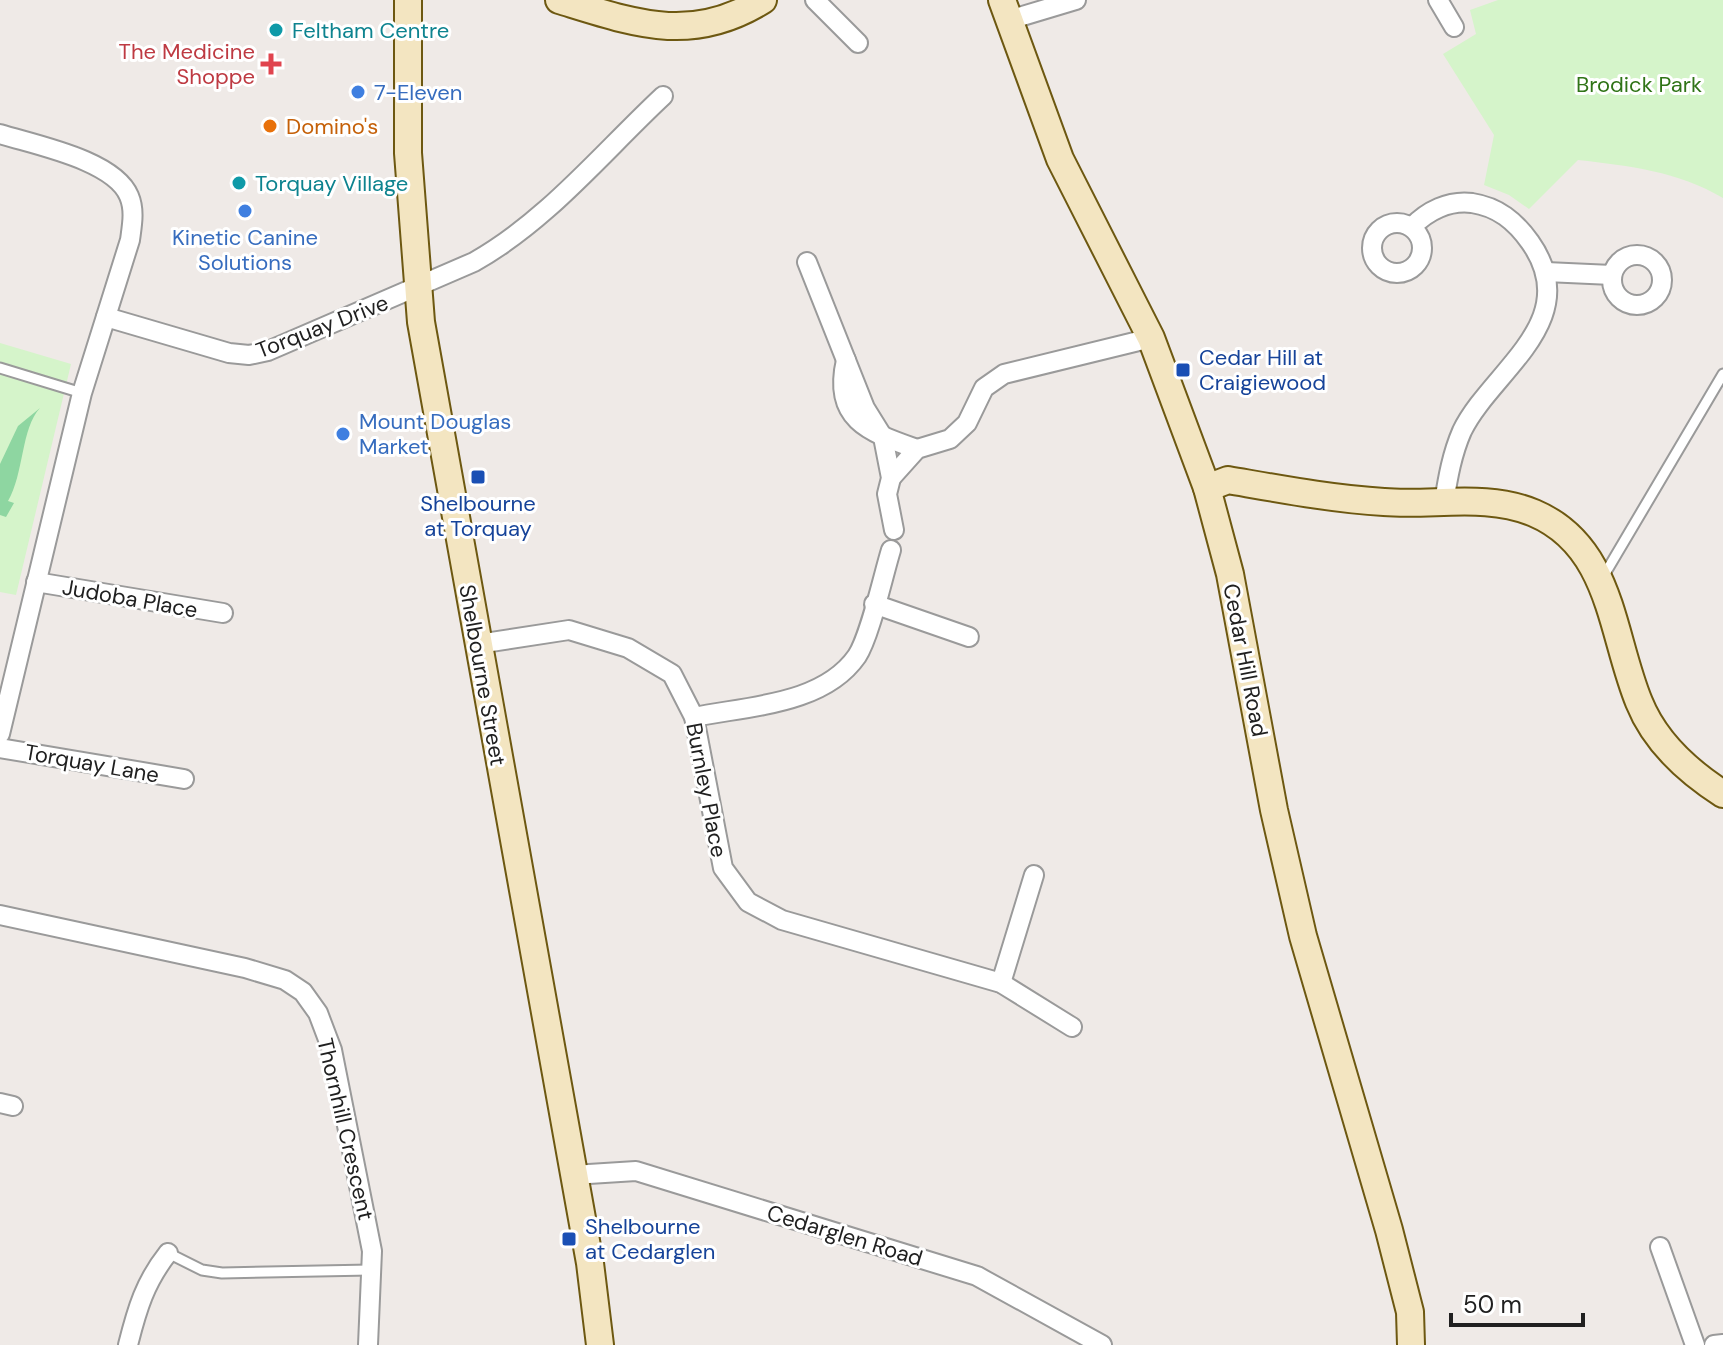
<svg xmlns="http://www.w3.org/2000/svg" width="1723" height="1345" font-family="'DM Sans',sans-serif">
<rect width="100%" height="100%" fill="#efeae7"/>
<!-- park -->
<g fill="#d5f4ca">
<path d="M 1498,0 L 1723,0 L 1723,198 C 1677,171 1630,166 1578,160 L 1529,209 L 1509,195 L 1484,185 L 1494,135 L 1443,54 L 1476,34 L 1470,10 Z"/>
<path d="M 0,343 L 71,364 L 16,595 L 0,592 Z"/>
</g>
<!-- pitch -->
<path fill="#8ed6a1" d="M 40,408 C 21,428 24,474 8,501 L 14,503 L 6,517 L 0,515 L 0,464 L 18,426 Z"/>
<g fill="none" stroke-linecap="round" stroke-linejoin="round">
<!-- lane casing -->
<g stroke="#9a9a9a" stroke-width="13">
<g id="lane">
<path d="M 0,368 L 82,393"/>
<path d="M 1603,577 L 1723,374"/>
<path d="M 168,1253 L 202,1270 L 222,1273 L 370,1270"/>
</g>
</g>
<!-- street casing -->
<g stroke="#9a9a9a" stroke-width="22">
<g id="street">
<path d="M 815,0 L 858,43"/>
<path d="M 1438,0 L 1454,27"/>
<path d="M 1009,20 L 1076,0"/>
<path d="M 0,134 C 35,145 114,160 129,196 C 135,210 132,225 130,240 L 82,393 L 0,734"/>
<circle cx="1397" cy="248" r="25"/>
<path d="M 1412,227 C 1427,211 1449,200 1472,203 C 1498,207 1515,221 1530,242 C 1586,321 1491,371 1462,431 C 1452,454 1448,477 1444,502"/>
<circle cx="1637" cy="280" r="25"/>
<path d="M 807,262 L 865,408 L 883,437 L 891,478 L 887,494 L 894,530"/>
<path d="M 1546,272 L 1612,275"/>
<path d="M 106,317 L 229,353 L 249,355 L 268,351 L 474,262 C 548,220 602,153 663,96"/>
<path d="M 846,360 C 832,420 869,432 917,449"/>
<path d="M 891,478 L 917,449 L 950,439 L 967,423 L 984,388 L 1004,374 L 1151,338"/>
<path d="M 36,582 L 223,613"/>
<path d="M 874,604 L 969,637"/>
<path d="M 478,644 L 569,630 L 628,648 L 672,674 L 694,717 L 723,868 L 748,902 L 782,920 L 1001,983 L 1072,1027"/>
<path d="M 694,717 C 748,706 823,705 857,656 C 870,636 883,576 891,550"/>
<path d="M 0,748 L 184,779"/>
<path d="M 0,915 L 245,968 L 285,980 L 303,992 L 318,1013 L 332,1050 L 372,1251 L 368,1345"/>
<path d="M 1001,983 L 1034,875"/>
<path d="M 0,1103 L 13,1106"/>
<path d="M 573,1175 L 636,1171 L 977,1276 L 1102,1345"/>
<path d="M 1660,1247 L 1695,1345"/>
<path d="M 128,1345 C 137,1309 145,1282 168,1253"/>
<path d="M 1714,1345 L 1723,1344"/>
</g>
</g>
<!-- secondary casing -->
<g stroke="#6d5811" stroke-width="30">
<g id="secondary">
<path d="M 408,0 L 408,153 L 421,322 L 590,1263 L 600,1345"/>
<path d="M 559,0 C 634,23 691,45 763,0"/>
<path d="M 1002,0 L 1060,159 L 1151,338 L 1207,488 L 1230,574 L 1274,810 L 1303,936 L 1389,1230 L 1410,1312 L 1411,1345"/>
<path d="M 1207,488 L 1228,480 C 1280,489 1332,499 1384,502 C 1434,506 1487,493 1534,513 C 1612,546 1611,634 1639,702 C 1655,742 1687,771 1723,794"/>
</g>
</g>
<!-- lane -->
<use href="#lane" stroke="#fff" stroke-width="9"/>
<!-- street -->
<use href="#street" stroke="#fff" stroke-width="18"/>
<!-- secondary -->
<use href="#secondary" stroke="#f3e5c1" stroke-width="26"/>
</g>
<!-- markers -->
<g fill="#0f9aa8" stroke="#fff" stroke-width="3">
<circle cx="276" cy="30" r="8"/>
<circle cx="239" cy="183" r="8"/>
</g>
<path fill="#e0444e" stroke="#fff" stroke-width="3" d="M267 52h8v8h8v8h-8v8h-8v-8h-8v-8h8z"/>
<g fill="#3f7fe0" stroke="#fff" stroke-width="3">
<circle cx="358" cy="92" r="8"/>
<circle cx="245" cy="211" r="8"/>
<circle cx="343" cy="434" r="8"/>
</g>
<circle fill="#e8710a" stroke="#fff" stroke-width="3" cx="270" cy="126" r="8"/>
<g fill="#1a4fb4" stroke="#fff" stroke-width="3">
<rect x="1175" y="362" width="16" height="16" rx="4"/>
<rect x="470" y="469" width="16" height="16" rx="4"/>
<rect x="561" y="1231" width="16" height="16" rx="4"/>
</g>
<g text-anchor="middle" stroke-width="6" stroke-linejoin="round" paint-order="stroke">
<!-- culture labels -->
<g font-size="22" fill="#0d838f" stroke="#fff" text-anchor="start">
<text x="292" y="38">Feltham Centre</text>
<text x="255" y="191">Torquay Village</text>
</g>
<!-- health labels -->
<g font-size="22" fill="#be3a42" stroke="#fff" text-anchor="end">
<text x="255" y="59">The Medicine<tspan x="255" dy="25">Shoppe</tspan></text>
</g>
<!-- park labels -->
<g font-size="22" fill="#307417" stroke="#fff">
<text x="1639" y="92">Brodick Park</text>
</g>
<!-- shop labels -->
<g font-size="22" fill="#366cbe" stroke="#fff" text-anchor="start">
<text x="374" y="100">7-Eleven</text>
<text x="245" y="245" text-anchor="middle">Kinetic Canine<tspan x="245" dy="25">Solutions</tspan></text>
<text x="359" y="429">Mount Douglas<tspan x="359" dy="25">Market</tspan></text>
</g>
<!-- food labels -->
<g font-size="22" fill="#c56008" stroke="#fff" text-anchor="start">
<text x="286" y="134">Domino's</text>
</g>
<!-- street labels -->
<g font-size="22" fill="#202020" stroke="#fff">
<text transform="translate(322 326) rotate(-21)" y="8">Torquay Drive</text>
<text transform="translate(130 598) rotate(10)" y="8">Judoba Place</text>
<text transform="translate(1246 660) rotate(79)" y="8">Cedar Hill Road</text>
<text transform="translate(483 675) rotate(80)" y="8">Shelbourne Street</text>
<text transform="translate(92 763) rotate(10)" y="8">Torquay Lane</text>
<text transform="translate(707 790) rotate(79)" y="8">Burnley Place</text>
<text transform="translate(346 1129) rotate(77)" y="8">Thornhill Crescent</text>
<text transform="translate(845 1235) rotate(17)" y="8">Cedarglen Road</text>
</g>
<!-- transit labels -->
<g font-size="22" fill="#164399" stroke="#fff" text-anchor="start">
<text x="1199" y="365">Cedar Hill at<tspan x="1199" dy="25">Craigiewood</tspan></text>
<text x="478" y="511" text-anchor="middle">Shelbourne<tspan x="478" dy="25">at Torquay</tspan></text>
<text x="585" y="1234">Shelbourne<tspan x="585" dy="25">at Cedarglen</tspan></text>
</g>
</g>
<!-- scale -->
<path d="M1451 1313v12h132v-12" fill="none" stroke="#202020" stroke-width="4"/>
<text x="1463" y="1313" font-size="24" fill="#202020" stroke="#ffffff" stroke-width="6" paint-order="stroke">50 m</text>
</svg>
